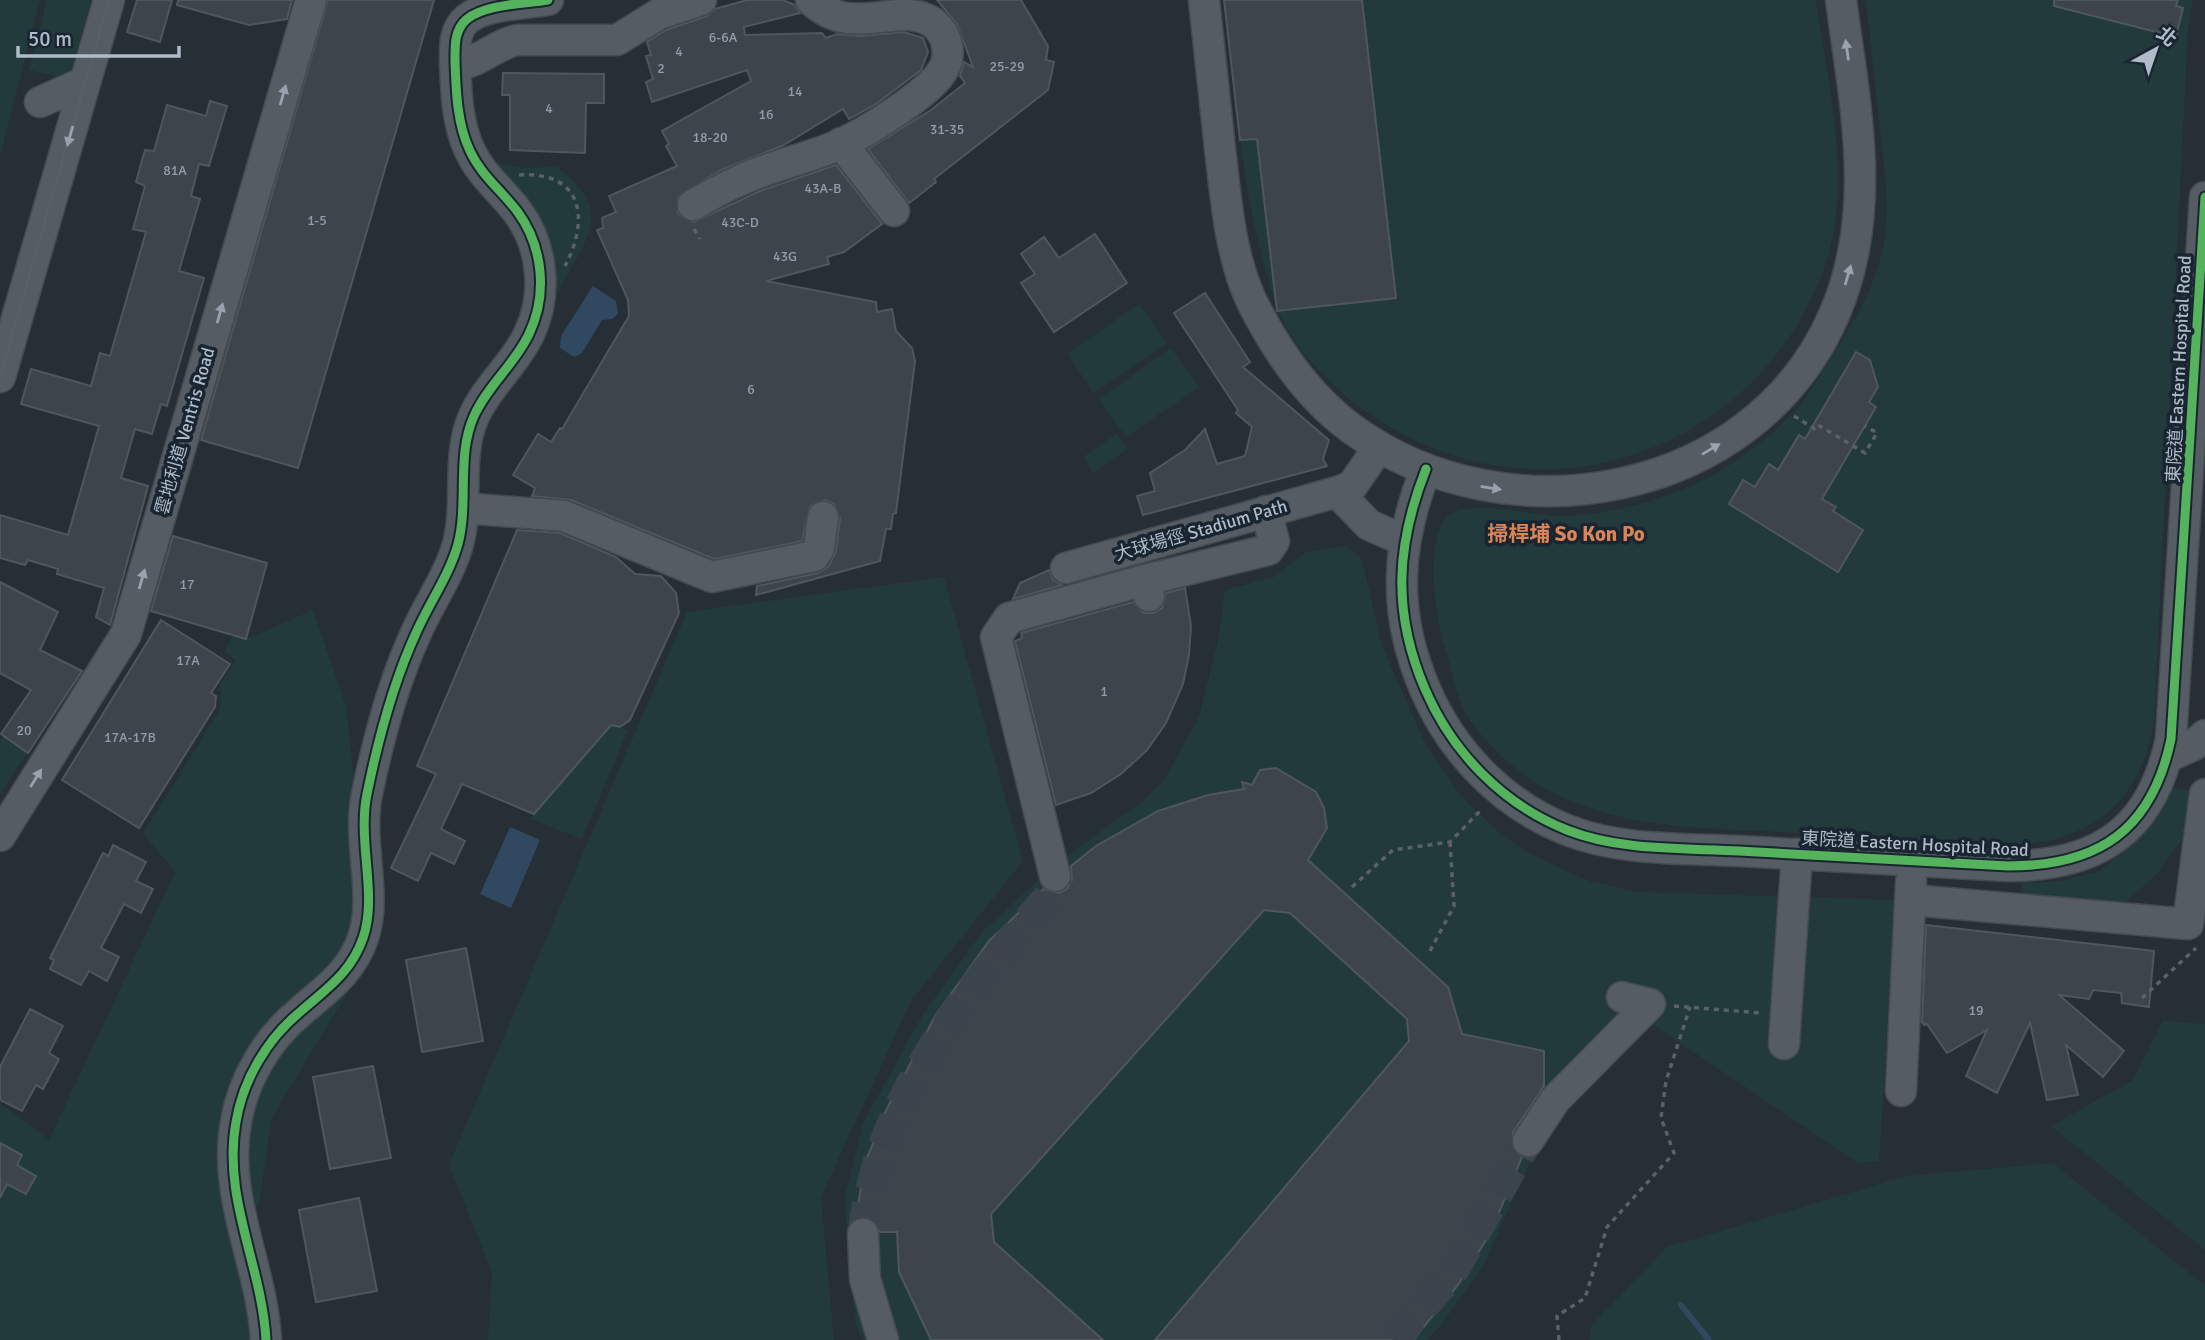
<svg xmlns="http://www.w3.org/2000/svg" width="2205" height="1340" font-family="Signika,'Noto Sans TC',sans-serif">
<rect width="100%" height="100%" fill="#262e36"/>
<!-- green -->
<g fill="#233a3c">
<path d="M 0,0 L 40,0 L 0,157 Z"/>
<path d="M 47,0 L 91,0 L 69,79 L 29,70 Z"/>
<path d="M 1225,0 L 1816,0 C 1828,87 1855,188 1822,274 C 1751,458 1534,527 1371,415 C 1336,391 1299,354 1280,316 C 1273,301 1270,283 1265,267 C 1240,180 1235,89 1225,0 Z"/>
<path d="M 1866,0 L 2193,0 L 2188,29 L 2154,721 C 2142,798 2096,839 2019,845 C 1941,841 1862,837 1784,832 C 1684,827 1580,829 1502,757 C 1488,743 1471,725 1462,706 C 1454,687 1450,664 1444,644 C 1435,615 1425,542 1446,518 C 1465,496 1536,517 1564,516 C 1654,511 1731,477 1794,412 C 1810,395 1822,371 1835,352 C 1857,317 1877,283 1884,242 C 1890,204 1884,166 1880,129 C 1875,86 1871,43 1866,0 Z"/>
<path d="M 490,159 C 512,171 533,167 557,167 C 617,213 586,237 559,291 Z"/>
<path d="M 1139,304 L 1167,343 L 1094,393 L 1067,354 Z"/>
<path d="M 1171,348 L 1199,387 L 1126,437 L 1099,399 Z"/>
<path d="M 1117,434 L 1127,449 L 1094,473 L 1083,457 Z"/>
<path d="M 1347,546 L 1362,559 L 1382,646 L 1426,745 L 1461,796 L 1497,831 L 1528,853 L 1589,881 L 1638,892 L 1896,900 L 1879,1161 L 1858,1163 L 1646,1020 L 1552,1114 L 1483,1266 L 1442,1324 L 1427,1340 L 864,1340 L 857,1328 L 848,1262 L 845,1196 L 863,1123 L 922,1016 L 982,932 L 1054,865 L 1143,801 L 1164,780 L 1199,717 L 1219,636 L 1225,590 L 1274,577 L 1306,552 Z"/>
<path d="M 944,577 L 1023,861 L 911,1001 L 821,1197 L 834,1340 L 488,1340 L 492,1272 L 449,1164 L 687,612 Z"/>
<path d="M 313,610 L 346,706 L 373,951 L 272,1117 L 259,1203 L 247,1232 L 252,1340 L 0,1340 L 0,1103 L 49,1140 L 175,872 L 143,833 L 219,711 L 221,692 L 217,690 L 236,660 L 224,652 L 233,636 L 246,639 Z"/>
<path d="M 612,725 L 628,730 L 582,839 L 530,819 Z"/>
<path d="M 3,736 L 27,753 L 0,795 L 0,742 Z"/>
<path d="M 2171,787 L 2195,792 L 2183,838 L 2157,874 L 2119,908 L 2021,896 L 2022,883 L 2060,881 L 2098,872 L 2135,841 L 2162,811 Z"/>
<path d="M 2163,1021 L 2205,1024 L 2205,1250 L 2051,1126 L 2133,1080 Z"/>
<path d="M 2053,1163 L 2205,1286 L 2205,1340 L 1589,1340 L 1591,1326 L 1667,1247 L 1907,1176 Z"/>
</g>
<!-- water -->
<g fill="#314861">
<path d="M 593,286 L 616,301 L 618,314 L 612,319 L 602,320 L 582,353 L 574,357 L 560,348 L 561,336 Z"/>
<path d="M 510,827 L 540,840 L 511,908 L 480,894 Z"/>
</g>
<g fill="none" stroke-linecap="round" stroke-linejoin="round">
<!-- stream -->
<path stroke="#314861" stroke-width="6" d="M 1681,1305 L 1709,1340"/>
</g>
<!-- building -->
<g fill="#3d444c" stroke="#4e565e" stroke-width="2">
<path d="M 137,0 L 172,0 L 160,42 L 127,32 Z"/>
<path d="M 178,0 L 292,0 L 287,19 L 249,25 L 177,5 Z"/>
<path d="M 328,0 L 434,0 L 298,468 L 201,440 Z"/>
<path d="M 747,0 L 783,0 L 795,5 L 800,13 L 744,27 L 745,35 L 822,33 L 826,38 L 837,34 L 860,36 L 904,32 L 923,38 L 928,52 L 921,70 L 876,104 L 849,119 L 843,109 L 782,146 L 721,170 L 678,197 L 678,214 L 694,222 L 760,191 L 836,165 L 882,224 L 844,252 L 827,257 L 829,264 L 766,281 L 876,302 L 877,312 L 892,309 L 896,331 L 912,348 L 915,361 L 896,513 L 893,514 L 891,529 L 886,529 L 880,561 L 756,595 L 757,586 L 818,573 L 829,566 L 836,551 L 840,519 L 834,504 L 825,500 L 810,506 L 802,541 L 714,559 L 571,500 L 532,496 L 535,488 L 513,475 L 538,434 L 551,442 L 560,428 L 562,429 L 629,316 L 628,300 L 597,230 L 603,228 L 602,218 L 616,212 L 609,196 L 677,166 L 666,146 L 669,144 L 662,131 L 751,81 L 747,70 L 652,102 L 646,82 L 653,79 L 646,56 L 651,55 L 647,42 L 666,30 L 707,16 L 715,9 Z"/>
<path d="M 937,0 L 1021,0 L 1048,46 L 1046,60 L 1054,62 L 1048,90 L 934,179 L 936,182 L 909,203 L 868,149 L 931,110 L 965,83 L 960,76 L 964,62 L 973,67 L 957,24 Z"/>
<path d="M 1224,0 L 1362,0 L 1396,298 L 1277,311 L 1257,139 L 1240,140 Z"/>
<path d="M 2054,0 L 2178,0 L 2176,6 L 2183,8 L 2176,37 L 2054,6 Z"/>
<path d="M 503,73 L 604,74 L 604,103 L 586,103 L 585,153 L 510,150 L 510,95 L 502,95 Z"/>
<path d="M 210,101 L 227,106 L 209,166 L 199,164 L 191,196 L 200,199 L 179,271 L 204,278 L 167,406 L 161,404 L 152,434 L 135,429 L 121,478 L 148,486 L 110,625 L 96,617 L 104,588 L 57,574 L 58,569 L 28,560 L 25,565 L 0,558 L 0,515 L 68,535 L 99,426 L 21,404 L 31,369 L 91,386 L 100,353 L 110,356 L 146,232 L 133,229 L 145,186 L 136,182 L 145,150 L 154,151 L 167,105 L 206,116 Z"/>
<path d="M 1095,234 L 1127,283 L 1054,332 L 1021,283 L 1035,274 L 1021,254 L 1044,237 L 1059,258 Z"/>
<path d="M 1205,293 L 1250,362 L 1243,367 L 1329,440 L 1323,459 L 1327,466 L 1143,515 L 1137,496 L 1155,491 L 1150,473 L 1185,450 L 1205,429 L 1217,464 L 1245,456 L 1252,427 L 1236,413 L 1238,410 L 1174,313 Z"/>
<path d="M 1856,352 L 1870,360 L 1878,387 L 1869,402 L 1876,407 L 1822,499 L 1836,507 L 1833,511 L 1863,530 L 1838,572 L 1729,504 L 1743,480 L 1755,487 L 1769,464 L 1778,470 L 1799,435 L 1805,439 Z"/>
<path d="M 517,530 L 560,533 L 616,557 L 635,574 L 661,576 L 676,593 L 679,613 L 630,720 L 620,727 L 611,725 L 534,814 L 462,784 L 441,829 L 465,841 L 454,864 L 431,853 L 418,881 L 391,868 L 436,774 L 417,766 Z"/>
<path d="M 173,536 L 267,563 L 246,639 L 151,611 Z"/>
<path d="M 1049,570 L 1053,580 L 1062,585 L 1013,599 L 1020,583 Z"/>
<path d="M 0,582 L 58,612 L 40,650 L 82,671 L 28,753 L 1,734 L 31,690 L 0,673 Z"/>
<path d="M 1185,588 L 1191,626 L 1189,655 L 1183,684 L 1166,723 L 1147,750 L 1121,774 L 1091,793 L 1056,805 L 1015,641 L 1022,638 L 1021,633 L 1133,602 L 1144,613 L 1154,613 L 1162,608 L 1166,593 Z"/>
<path d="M 161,620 L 230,664 L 211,693 L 216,696 L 215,707 L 139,828 L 62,780 Z"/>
<path d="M 1276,768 L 1316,792 L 1324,808 L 1327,828 L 1308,860 L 1448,987 L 1462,1034 L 1544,1051 L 1544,1086 L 1513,1132 L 1512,1148 L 1522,1157 L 1491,1232 L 1458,1285 L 1413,1340 L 1155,1340 L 1409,1041 L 1407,1019 L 1290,913 L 1264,910 L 991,1214 L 994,1242 L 1103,1340 L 931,1340 L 899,1272 L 897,1232 L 880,1232 L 872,1219 L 856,1218 L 865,1162 L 882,1123 L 880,1122 L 935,1016 L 989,941 L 1043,889 L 1059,893 L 1067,889 L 1072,880 L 1071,866 L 1096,846 L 1158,811 L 1208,795 L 1244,789 L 1242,782 L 1252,785 L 1260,770 Z"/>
<path d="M 113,845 L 146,862 L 136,881 L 153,889 L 141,913 L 124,904 L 101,948 L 119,957 L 107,981 L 89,971 L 81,985 L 50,969 L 54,960 L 50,958 L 103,853 L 108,856 Z"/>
<path d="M 1926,925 L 2154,951 L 2149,1007 L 2122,1003 L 2121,993 L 2093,990 L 2089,999 L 2059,995 L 2124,1051 L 2103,1077 L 2066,1045 L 2078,1095 L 2047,1100 L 2030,1023 L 1997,1093 L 1966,1076 L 1987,1030 L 1947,1053 L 1927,1024 L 1924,1025 L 1922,1022 Z"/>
<path d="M 466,948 L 483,1041 L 422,1052 L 406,960 Z"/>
<path d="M 30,1009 L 63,1026 L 49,1053 L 59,1059 L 43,1089 L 36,1085 L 22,1111 L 0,1100 L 0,1067 Z"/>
<path d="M 373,1066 L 391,1158 L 330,1169 L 313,1077 Z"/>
<path d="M 0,1143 L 22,1155 L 17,1165 L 36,1176 L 26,1194 L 7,1184 L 0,1198 Z"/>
<path d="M 359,1198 L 377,1291 L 316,1302 L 299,1210 Z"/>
</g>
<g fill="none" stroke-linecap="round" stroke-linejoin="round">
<!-- minor-tunnel -->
<g stroke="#3b434c" stroke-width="30" stroke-dasharray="30 15" stroke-linecap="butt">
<path d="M 863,1234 C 863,1220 867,1206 870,1192 C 892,1082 983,969 1057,887 L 1055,876"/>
<path d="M 1393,1340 L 1451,1276 L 1528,1141"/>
</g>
<!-- minor casing -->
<g stroke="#444a50" stroke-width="33">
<g id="minor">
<path d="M 1204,0 C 1209,50 1215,99 1220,149 C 1226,199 1230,256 1252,302 C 1276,350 1308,397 1352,429 C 1507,542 1754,499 1834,315 C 1879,212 1855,106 1841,0"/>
<path d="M 455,65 C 480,63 494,45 517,40 L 617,40 L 659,14 L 701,0"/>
<path d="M 40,102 L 85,82"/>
<path d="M 841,143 L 894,211"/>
<path d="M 693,205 C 709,196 724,187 741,180 C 773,165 809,158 841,144 C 866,132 925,96 941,73 C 953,57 948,33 932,22 C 897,0 853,40 811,0"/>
<path d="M 0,377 L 109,0"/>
<path d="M 1426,469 C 1396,545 1392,612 1425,689 C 1452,752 1502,804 1567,830 C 1619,851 1684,848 1739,851 C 1829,856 1919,861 2008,866 C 2099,866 2152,830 2171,739 L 2205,197"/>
<path d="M 1337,492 L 1352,486 L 1379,447"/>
<path d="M 463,508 L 564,516 L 712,577 L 814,556 L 819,548 L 823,517"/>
<path d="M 1066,568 L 1337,492 L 1369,525 L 1403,540"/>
<path d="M 1149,596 L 1145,580 L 1268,550 L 1274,541 L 1266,511"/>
<path d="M 2167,757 L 2194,745 L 2205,735"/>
<path d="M 0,836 L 126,634 L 311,0"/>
<path d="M 1055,876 L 996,637 L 1009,618 L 1145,580"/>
<path d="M 1912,900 L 2188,924 L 2205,794"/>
<path d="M 1784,1044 L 1797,854"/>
<path d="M 1901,1091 L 1911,882"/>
<path d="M 1528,1141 L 1555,1100 L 1650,1004 L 1622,997"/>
<path d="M 863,1234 L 865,1279 L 883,1340"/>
<path d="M 266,1340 C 262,1266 222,1197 236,1122 C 243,1080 267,1039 300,1012 C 326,989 351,973 363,938 C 378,895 357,842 367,794 C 378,740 393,683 416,633 C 429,603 449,576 458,544 C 469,502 456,456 474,416 C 488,385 515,364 529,334 C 548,294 543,246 517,211 C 501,190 481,175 470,151 C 457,124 456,91 455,61 C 455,46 454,30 467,19 C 486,4 524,4 548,0"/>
</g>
</g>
<!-- path -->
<g stroke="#5a6167" stroke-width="3.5" stroke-dasharray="5 5" stroke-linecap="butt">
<path d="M 519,175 C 583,171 590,219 565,266"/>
<path d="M 694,229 L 700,239"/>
<path d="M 1794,416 L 1815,429 L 1818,425 L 1865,453 L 1877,433 L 1865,426"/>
<path d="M 1352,887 L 1393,850 L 1450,842 L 1482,809"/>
<path d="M 1430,951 L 1454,906 L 1450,842"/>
<path d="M 2142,998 L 2196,948"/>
<path d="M 1674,1006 L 1761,1013"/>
<path d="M 1559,1340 L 1557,1316 L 1585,1298 L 1607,1227 L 1674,1153 L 1661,1118 L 1666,1081 L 1690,1007"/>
</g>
<!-- minor -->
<use href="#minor" stroke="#565c64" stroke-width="30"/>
<!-- tram -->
<path stroke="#5a6067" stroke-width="2" d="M 0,377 L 109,0"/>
<!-- cycleway casing -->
<g stroke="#192530" stroke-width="13">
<g id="cycleway">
<path d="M 1426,469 C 1396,545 1392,612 1425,689 C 1452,752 1502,804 1567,830 C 1619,851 1684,848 1739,851 C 1829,856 1919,861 2008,866 C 2099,866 2152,830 2171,739 L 2205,197"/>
<path d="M 266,1340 C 262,1266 222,1197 236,1122 C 243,1080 267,1039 300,1012 C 326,989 351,973 363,938 C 378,895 357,842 367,794 C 378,740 393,683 416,633 C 429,603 449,576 458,544 C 469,502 456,456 474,416 C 488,385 515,364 529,334 C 548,294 543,246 517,211 C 501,190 481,175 470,151 C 457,124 456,91 455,61 C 455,46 454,30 467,19 C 486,4 524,4 548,0"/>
</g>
</g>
<!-- cycleway -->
<use href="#cycleway" stroke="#56b35d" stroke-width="9"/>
</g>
<!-- one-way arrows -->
<defs><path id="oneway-solid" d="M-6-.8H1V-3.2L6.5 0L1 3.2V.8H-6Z" transform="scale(1.75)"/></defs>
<g fill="#99a3af">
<use href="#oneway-solid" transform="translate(1847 50) rotate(-98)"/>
<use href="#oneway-solid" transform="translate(283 95) rotate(-74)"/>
<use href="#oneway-solid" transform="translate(70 136) rotate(106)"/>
<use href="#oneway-solid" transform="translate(1848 275) rotate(-74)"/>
<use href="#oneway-solid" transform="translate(220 313) rotate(-74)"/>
<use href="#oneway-solid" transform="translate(1711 449) rotate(-31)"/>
<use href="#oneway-solid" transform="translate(1491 488) rotate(9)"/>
<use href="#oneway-solid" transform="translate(142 579) rotate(-74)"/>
<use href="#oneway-solid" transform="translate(36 778) rotate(-58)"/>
</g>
<g text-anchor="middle" stroke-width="7" stroke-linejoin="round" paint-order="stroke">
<!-- number labels -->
<g font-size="14" fill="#929da9">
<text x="723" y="42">6-6A</text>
<text x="679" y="56">4</text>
<text x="1007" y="71">25-29</text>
<text x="661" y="73">2</text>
<text x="795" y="96">14</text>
<text x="549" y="113">4</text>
<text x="766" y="119">16</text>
<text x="947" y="134">31-35</text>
<text x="710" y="142">18-20</text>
<text x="175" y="175">81A</text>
<text x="823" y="193">43A-B</text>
<text x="317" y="225">1-5</text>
<text x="740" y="227">43C-D</text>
<text x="785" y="261">43G</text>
<text x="751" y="394">6</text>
<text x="187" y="589">17</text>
<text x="188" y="665">17A</text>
<text x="1104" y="696">1</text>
<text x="24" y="735">20</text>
<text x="130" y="742">17A-17B</text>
<text x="1976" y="1015">19</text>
</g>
<!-- street labels -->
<g font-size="18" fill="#afbbc8" stroke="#192530">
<text transform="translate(2179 369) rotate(-87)" y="6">東院道 Eastern Hospital Road</text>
<text transform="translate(185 431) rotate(-74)" y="6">雲地利道 Ventris Road</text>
<text transform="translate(1201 530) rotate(-16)" y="6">大球場徑 Stadium Path</text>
<text transform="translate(1915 844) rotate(3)" y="6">東院道 Eastern Hospital Road</text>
</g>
<!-- quarter labels -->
<g font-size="21" font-weight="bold" fill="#dc8455" stroke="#192530">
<text x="1566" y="541">掃桿埔 So Kon Po</text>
</g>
</g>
<!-- north arrow -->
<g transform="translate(2156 49) rotate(40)" stroke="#192530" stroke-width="5" paint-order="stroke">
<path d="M0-5L12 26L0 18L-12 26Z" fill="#afbbc8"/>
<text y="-10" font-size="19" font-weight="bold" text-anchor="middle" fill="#afbbc8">北</text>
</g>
<!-- scale -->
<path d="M18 46v10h161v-10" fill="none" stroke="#afbbc8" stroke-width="3.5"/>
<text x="28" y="46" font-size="21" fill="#afbbc8" stroke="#192530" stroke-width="5" paint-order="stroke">50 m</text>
</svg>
